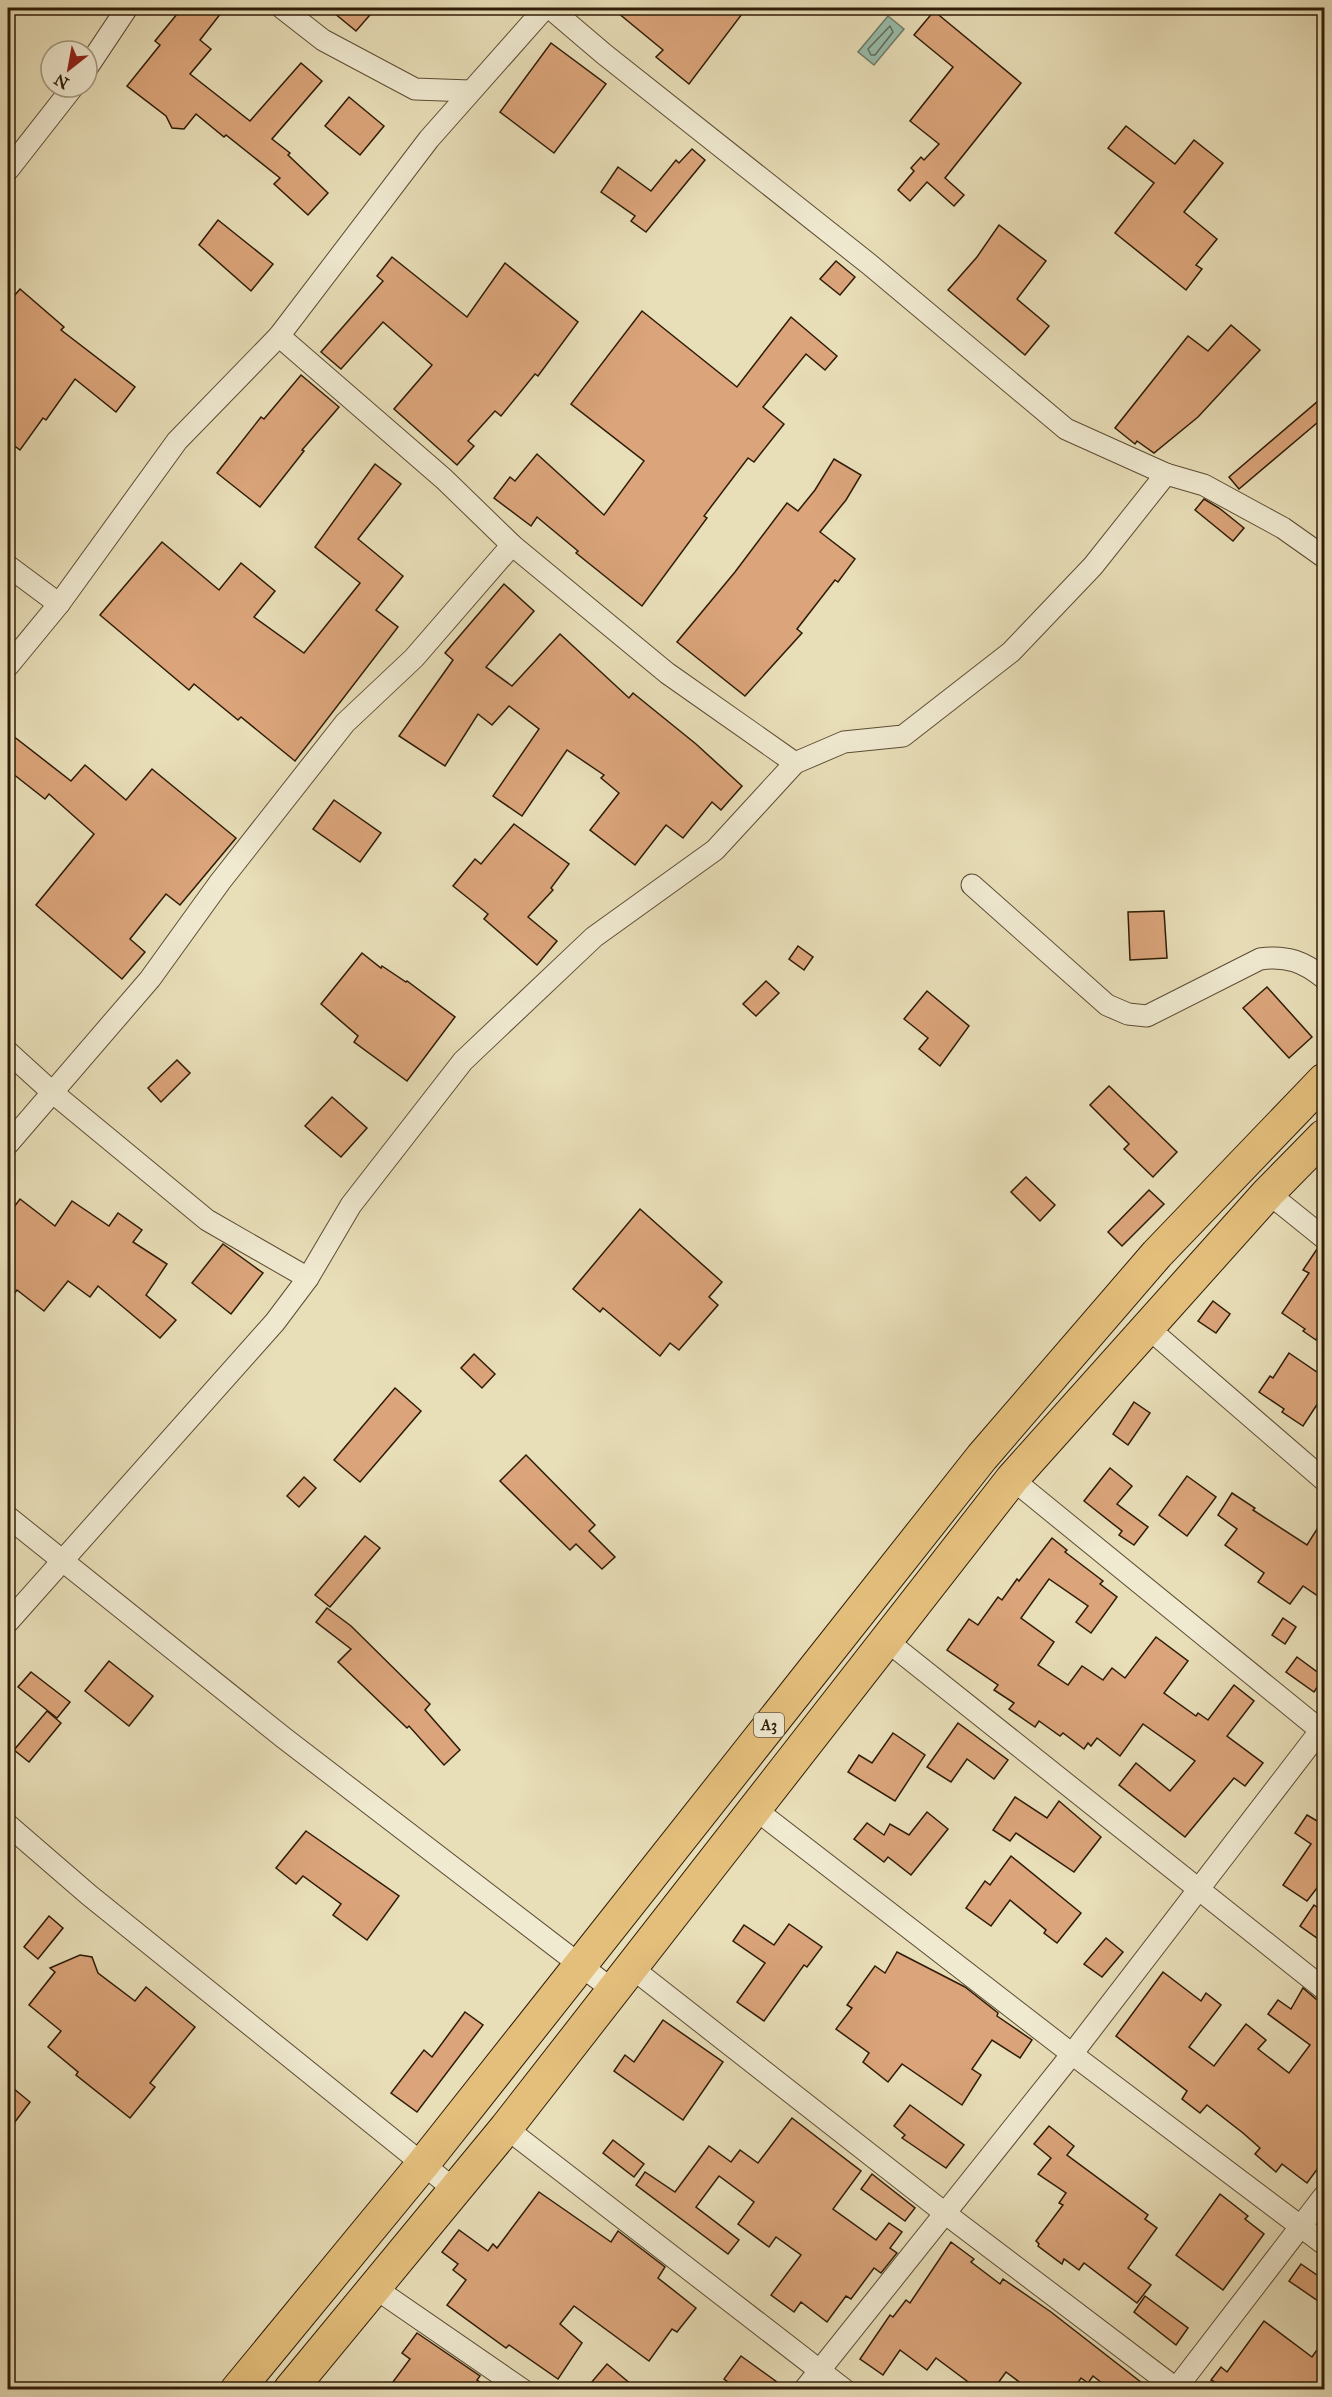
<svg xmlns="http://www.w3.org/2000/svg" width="1332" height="2397" font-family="'IM FELL Great Primer',serif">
<rect width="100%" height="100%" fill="#e8deb8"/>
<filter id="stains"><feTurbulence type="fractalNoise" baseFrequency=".00333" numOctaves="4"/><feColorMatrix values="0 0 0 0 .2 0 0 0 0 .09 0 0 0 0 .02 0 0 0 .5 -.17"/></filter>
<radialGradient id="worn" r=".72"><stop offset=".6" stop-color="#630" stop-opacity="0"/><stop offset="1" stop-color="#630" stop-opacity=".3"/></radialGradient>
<!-- water -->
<path fill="#98bcab" stroke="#6e7c69" stroke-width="1.5" d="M 888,16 L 904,29 L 874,65 L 858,52 Z"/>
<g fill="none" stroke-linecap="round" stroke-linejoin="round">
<!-- shore -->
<path stroke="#646c59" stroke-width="1.5" d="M 890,26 L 893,32 L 875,55 L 871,55 L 868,49 Z"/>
</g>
<!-- building -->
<g fill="#dba47a" stroke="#2f1c07" stroke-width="1.5">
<path d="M 182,8 L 225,8 L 200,40 L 211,49 L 190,74 L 250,121 L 301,63 L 322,81 L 272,139 L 290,153 L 288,155 L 328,193 L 308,215 L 274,184 L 280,178 L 226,135 L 224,137 L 196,114 L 184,129 L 172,128 L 166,116 L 127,86 L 160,45 L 155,41 Z"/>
<path d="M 328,8 L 376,8 L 356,31 Z"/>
<path d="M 612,8 L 734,8 L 742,14 L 689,84 L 656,57 L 663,50 Z"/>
<path d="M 934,11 L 1021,83 L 945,178 L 964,195 L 954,206 L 927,182 L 910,201 L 898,190 L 914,171 L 911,168 L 921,157 L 924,160 L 939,144 L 910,121 L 953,67 L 914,35 Z"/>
<path d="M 551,43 L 606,84 L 554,153 L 500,112 Z"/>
<path d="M 349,97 L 384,126 L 360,155 L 325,126 Z"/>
<path d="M 1126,126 L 1175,164 L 1194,140 L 1223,163 L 1184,212 L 1217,239 L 1196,265 L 1202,269 L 1186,290 L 1115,233 L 1154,183 L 1108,148 Z"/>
<path d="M 692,149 L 705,160 L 646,232 L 631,221 L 635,216 L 601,192 L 618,167 L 651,191 L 676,160 L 679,163 Z"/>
<path d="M 218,220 L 273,264 L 251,291 L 199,245 Z"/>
<path d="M 999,225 L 1046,261 L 1017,299 L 1049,326 L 1025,355 L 948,290 L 977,257 Z"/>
<path d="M 392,257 L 467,317 L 505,263 L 578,322 L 538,376 L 535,374 L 501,416 L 495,411 L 468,441 L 474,446 L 457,465 L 394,409 L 432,365 L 383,322 L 341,369 L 321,352 L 383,281 L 377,276 Z"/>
<path d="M 836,261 L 855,277 L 840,295 L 820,279 Z"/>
<path d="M 20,289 L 64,327 L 61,330 L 135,387 L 116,412 L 75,379 L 46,420 L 43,418 L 20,450 L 8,441 L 8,303 Z"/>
<path d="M 642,311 L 737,387 L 791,317 L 837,356 L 825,370 L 806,354 L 763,407 L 784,424 L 754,462 L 748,458 L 704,516 L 707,518 L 642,606 L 576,553 L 578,551 L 537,517 L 531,526 L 494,498 L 510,477 L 515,481 L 537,454 L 604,515 L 644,461 L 571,404 Z"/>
<path d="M 1231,325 L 1260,350 L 1198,417 L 1154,453 L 1137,441 L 1135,444 L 1115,428 L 1188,336 L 1208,351 Z"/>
<path d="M 301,375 L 339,407 L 302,450 L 304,451 L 260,507 L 217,473 L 261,417 L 264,419 Z"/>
<path d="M 1324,396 L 1324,417 L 1239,489 L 1229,477 Z"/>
<path d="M 834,459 L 861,475 L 846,500 L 820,532 L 855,559 L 838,582 L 835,580 L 797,629 L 802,633 L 745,696 L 677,642 L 735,572 L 787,503 L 798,511 L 815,490 Z"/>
<path d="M 375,464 L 401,484 L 358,539 L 403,576 L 376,610 L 398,627 L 295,761 L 241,717 L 238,720 L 194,684 L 189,690 L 100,615 L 162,542 L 219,590 L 241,563 L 275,591 L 254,617 L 304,653 L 360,583 L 315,547 Z"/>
<path d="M 1204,499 L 1219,508 L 1244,528 L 1233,541 L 1195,510 Z"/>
<path d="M 504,584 L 534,611 L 486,667 L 512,686 L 560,634 L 629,698 L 633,693 L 696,744 L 742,786 L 721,810 L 712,802 L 683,838 L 666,825 L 635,865 L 590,830 L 619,793 L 601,778 L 604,775 L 567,750 L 522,816 L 493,796 L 539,729 L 509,706 L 492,725 L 478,714 L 445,766 L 399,736 L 453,660 L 445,653 Z"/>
<path d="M 8,732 L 71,781 L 85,765 L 126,800 L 152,769 L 236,838 L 180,905 L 166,894 L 130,939 L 145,952 L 122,979 L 36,905 L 94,834 L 49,794 L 45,799 L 8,770 Z"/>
<path d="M 334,800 L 381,833 L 360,862 L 313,829 Z"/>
<path d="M 514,824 L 569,864 L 551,888 L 553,890 L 528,917 L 557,941 L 537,965 L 484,919 L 488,914 L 453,886 L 475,859 L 481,864 Z"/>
<path d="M 1164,911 L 1167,958 L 1130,960 L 1128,912 Z"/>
<path d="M 798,946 L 813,957 L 804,970 L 789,959 Z"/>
<path d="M 362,953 L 381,968 L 382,966 L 406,982 L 407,981 L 455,1017 L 407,1081 L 354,1042 L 358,1036 L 321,1004 Z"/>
<path d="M 766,981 L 779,993 L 756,1016 L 743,1004 Z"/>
<path d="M 1267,987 L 1312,1037 L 1289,1058 L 1243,1008 Z"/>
<path d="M 927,991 L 969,1026 L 940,1066 L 919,1049 L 928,1038 L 904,1019 Z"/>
<path d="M 177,1060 L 190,1073 L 161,1102 L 148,1088 Z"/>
<path d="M 1109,1086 L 1177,1152 L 1153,1177 L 1124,1149 L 1129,1144 L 1090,1105 Z"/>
<path d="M 332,1097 L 367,1128 L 341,1157 L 305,1126 Z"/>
<path d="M 1026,1177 L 1055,1205 L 1040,1221 L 1011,1192 Z"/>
<path d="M 1149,1190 L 1164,1204 L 1122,1246 L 1108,1232 Z"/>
<path d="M 20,1199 L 55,1226 L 72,1201 L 109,1226 L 118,1213 L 142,1230 L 133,1242 L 167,1264 L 146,1295 L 176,1320 L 160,1338 L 98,1286 L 90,1297 L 68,1281 L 44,1311 L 17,1290 L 8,1302 L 8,1215 Z"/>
<path d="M 640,1209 L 722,1282 L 709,1297 L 718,1305 L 679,1350 L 670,1343 L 660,1356 L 603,1308 L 600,1312 L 573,1289 Z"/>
<path d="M 223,1244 L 263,1273 L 231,1314 L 192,1283 Z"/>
<path d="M 1317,1249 L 1324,1250 L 1324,1327 L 1316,1340 L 1303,1331 L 1305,1329 L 1282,1313 L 1309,1273 L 1303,1270 Z"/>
<path d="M 1213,1301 L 1230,1314 L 1216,1333 L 1198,1321 Z"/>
<path d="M 1289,1353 L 1324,1377 L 1324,1394 L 1303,1426 L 1282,1412 L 1284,1409 L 1259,1392 L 1270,1376 L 1273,1378 Z"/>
<path d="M 474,1354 L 495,1374 L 482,1388 L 461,1368 Z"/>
<path d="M 395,1388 L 421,1411 L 360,1482 L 334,1460 Z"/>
<path d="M 1134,1402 L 1150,1413 L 1128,1445 L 1113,1434 Z"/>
<path d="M 526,1455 L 595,1525 L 589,1531 L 615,1557 L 602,1569 L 576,1544 L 570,1550 L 500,1481 Z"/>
<path d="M 1110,1468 L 1132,1486 L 1117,1504 L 1148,1527 L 1134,1545 L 1119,1535 L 1122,1531 L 1084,1501 Z"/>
<path d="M 1187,1476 L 1216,1497 L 1187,1536 L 1159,1515 Z"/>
<path d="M 304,1477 L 316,1488 L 299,1507 L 287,1496 Z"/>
<path d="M 1232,1493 L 1255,1508 L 1253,1510 L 1307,1545 L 1324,1518 L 1324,1600 L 1303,1586 L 1290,1604 L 1258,1582 L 1264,1573 L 1225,1545 L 1237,1529 L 1218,1515 Z"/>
<path d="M 365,1536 L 380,1548 L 330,1607 L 315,1595 Z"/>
<path d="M 1052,1538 L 1067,1550 L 1065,1552 L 1103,1581 L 1100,1584 L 1117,1597 L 1091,1633 L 1076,1622 L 1088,1606 L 1049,1579 L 1021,1618 L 1054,1642 L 1038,1665 L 1068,1685 L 1082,1666 L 1103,1680 L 1112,1668 L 1125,1678 L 1156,1637 L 1188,1661 L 1164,1693 L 1196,1716 L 1198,1713 L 1208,1720 L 1234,1685 L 1254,1701 L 1227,1736 L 1263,1763 L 1245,1786 L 1234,1778 L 1185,1837 L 1119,1785 L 1136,1763 L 1170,1791 L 1195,1761 L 1143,1724 L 1120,1756 L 1097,1738 L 1091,1746 L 1088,1743 L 1084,1749 L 1063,1733 L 1060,1736 L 1039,1721 L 1035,1727 L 1009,1709 L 1014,1703 L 994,1690 L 998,1685 L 947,1650 L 969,1619 L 978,1625 L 998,1597 L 1002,1600 L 1017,1579 L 1019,1581 Z"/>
<path d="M 327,1608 L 351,1626 L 430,1704 L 425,1710 L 460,1750 L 444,1765 L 409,1726 L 407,1728 L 338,1662 L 351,1649 L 316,1622 Z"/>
<path d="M 1283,1618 L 1296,1627 L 1285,1644 L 1272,1635 Z"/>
<path d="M 1297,1657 L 1324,1677 L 1314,1692 L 1286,1672 Z"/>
<path d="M 109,1661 L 153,1696 L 129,1726 L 85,1691 Z"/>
<path d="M 31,1672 L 70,1702 L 57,1718 L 18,1687 Z"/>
<path d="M 47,1711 L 61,1723 L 29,1762 L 14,1750 Z"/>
<path d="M 958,1723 L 1008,1760 L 994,1779 L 967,1759 L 951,1782 L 927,1767 Z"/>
<path d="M 893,1733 L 925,1755 L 895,1801 L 848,1772 L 859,1755 L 872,1763 Z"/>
<path d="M 1015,1797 L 1047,1818 L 1059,1801 L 1101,1837 L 1074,1872 L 1016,1833 L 1010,1841 L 993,1830 Z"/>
<path d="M 927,1812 L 948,1829 L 911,1875 L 888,1857 L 884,1862 L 854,1839 L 867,1823 L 884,1835 L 890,1824 L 909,1835 Z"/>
<path d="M 1307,1815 L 1324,1825 L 1324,1879 L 1307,1901 L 1283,1885 L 1311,1844 L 1295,1833 Z"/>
<path d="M 306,1831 L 399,1896 L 367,1940 L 333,1915 L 341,1904 L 303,1876 L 296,1884 L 276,1868 Z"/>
<path d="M 1011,1856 L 1081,1913 L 1057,1943 L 1044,1933 L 1046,1930 L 1010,1900 L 991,1926 L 966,1908 L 985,1881 L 990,1885 Z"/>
<path d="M 1314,1905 L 1324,1912 L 1324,1943 L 1300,1926 Z"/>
<path d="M 49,1916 L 63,1928 L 38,1959 L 24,1947 Z"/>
<path d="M 789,1924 L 822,1947 L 807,1967 L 804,1965 L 764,2021 L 737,2002 L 765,1963 L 733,1941 L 744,1925 L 774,1945 Z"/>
<path d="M 1106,1938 L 1123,1952 L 1102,1977 L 1084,1964 Z"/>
<path d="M 897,1952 L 965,1987 L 998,2013 L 997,2016 L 1032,2040 L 1020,2058 L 992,2040 L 972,2069 L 981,2075 L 962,2105 L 902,2064 L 888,2082 L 863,2062 L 869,2053 L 836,2029 L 852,2008 L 847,2005 L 875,1966 L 885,1973 Z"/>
<path d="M 80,1955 L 92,1957 L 98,1973 L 135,2001 L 146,1987 L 195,2027 L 150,2083 L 155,2087 L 130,2118 L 76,2075 L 78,2072 L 48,2047 L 61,2031 L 29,2005 L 55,1972 L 50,1968 Z"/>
<path d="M 1163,1972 L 1201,2001 L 1206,1993 L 1221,2005 L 1189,2047 L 1214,2066 L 1246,2024 L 1266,2040 L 1258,2049 L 1289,2073 L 1310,2045 L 1268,2014 L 1278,2000 L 1291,2009 L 1303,1988 L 1316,1999 L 1324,2001 L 1324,2160 L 1307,2183 L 1282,2164 L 1276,2172 L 1255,2154 L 1260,2148 L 1243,2133 L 1207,2105 L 1200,2113 L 1182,2099 L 1187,2091 L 1116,2036 Z"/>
<path d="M 465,2012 L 483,2025 L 417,2112 L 391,2093 L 424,2050 L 432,2057 Z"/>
<path d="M 663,2020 L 723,2062 L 683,2120 L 614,2071 L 625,2055 L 634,2062 Z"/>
<path d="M 8,2084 L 30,2102 L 8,2131 Z"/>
<path d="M 910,2105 L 964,2145 L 946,2168 L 902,2138 L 905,2135 L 894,2126 Z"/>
<path d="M 792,2118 L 861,2171 L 833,2209 L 876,2240 L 889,2223 L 902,2232 L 890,2248 L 897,2253 L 881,2273 L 874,2268 L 851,2299 L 846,2296 L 827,2322 L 801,2302 L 794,2312 L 771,2295 L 801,2255 L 776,2237 L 769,2247 L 738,2224 L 754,2202 L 719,2176 L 696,2207 L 739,2240 L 728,2254 L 636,2185 L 645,2172 L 675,2192 L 709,2146 L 731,2162 L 740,2150 L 758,2163 Z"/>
<path d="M 1049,2126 L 1074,2146 L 1067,2155 L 1148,2215 L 1145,2219 L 1157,2228 L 1128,2268 L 1151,2285 L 1137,2303 L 1084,2263 L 1079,2270 L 1064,2259 L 1062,2264 L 1038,2246 L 1039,2244 L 1036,2241 L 1063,2205 L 1059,2203 L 1066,2193 L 1038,2174 L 1051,2158 L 1034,2144 Z"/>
<path d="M 613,2140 L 644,2164 L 634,2177 L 603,2153 Z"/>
<path d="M 872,2174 L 915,2208 L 905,2221 L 861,2189 Z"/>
<path d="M 539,2192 L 611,2242 L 618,2231 L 665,2267 L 658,2278 L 696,2308 L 677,2332 L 672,2329 L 649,2361 L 574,2306 L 560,2324 L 582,2343 L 558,2379 L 509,2345 L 506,2348 L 447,2305 L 466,2280 L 453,2270 L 458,2264 L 442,2252 L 459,2230 L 488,2251 L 493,2244 L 497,2248 Z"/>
<path d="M 1220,2194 L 1248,2216 L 1245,2219 L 1264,2234 L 1223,2290 L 1176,2255 Z"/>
<path d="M 951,2242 L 974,2259 L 971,2262 L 1000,2284 L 1003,2279 L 1051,2312 L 1151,2390 L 1111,2390 L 1093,2376 L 1088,2383 L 1081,2378 L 1073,2390 L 1030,2390 L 1006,2372 L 993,2390 L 979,2390 L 936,2358 L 927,2370 L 900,2350 L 883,2375 L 860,2359 L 890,2315 L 893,2317 L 906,2300 L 910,2303 Z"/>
<path d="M 1301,2264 L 1324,2280 L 1324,2305 L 1289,2281 Z"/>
<path d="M 1145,2296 L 1188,2328 L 1176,2345 L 1134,2312 Z"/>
<path d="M 1264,2321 L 1312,2357 L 1324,2340 L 1324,2390 L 1214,2390 L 1218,2384 L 1211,2380 L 1221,2367 L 1227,2372 Z"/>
<path d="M 417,2333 L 480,2376 L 477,2380 L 491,2390 L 387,2390 L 410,2359 L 402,2353 Z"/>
<path d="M 741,2356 L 788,2390 L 739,2390 L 724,2379 Z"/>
<path d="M 607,2364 L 638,2390 L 585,2390 Z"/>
</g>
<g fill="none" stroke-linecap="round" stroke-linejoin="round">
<!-- minor casing -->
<g stroke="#5d4c33" stroke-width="23">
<g id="minor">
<path d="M 282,8 L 323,40 L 415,89 L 470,91"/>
<path d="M 550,8 L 604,54 L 869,264 L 1066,429 L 1166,474 L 1204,485 L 1283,528 L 1324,557"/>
<path d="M 87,68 L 127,8"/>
<path d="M 8,170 L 73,87"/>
<path d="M 279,336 L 444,479 L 512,545 L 667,673 L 795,763"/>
<path d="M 8,566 L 59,604"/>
<path d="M 8,666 L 59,604 L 177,441 L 279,336 L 429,139 L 545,8"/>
<path d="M 972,885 L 1107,1005 L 1128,1014 L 1147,1016 L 1260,959 C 1287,955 1304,962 1324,978"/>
<path d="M 8,1052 L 52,1092 L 207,1220 L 308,1278"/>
<path d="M 8,1144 L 150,979 L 220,882 L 345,723 L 414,658 L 512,545"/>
<path d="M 1268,1193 L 1324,1238"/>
<path d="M 1147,1327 L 1324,1480"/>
<path d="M 1012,1479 L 1324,1733"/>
<path d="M 8,1517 L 284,1738 L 614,1991"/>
<path d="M 8,1622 L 275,1322 L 308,1278 L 351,1205 L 463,1061 L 594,937 L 715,850 L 795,763 L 844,742 L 903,736 L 1011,652 L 1093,566 L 1166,474"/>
<path d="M 887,1641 L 1324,1989"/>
<path d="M 755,1809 L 1072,2054 L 1324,2244"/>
<path d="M 8,1825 L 89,1895 L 455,2190"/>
<path d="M 632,1968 L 946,2214 L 1178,2390"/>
<path d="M 506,2128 L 845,2390"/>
<path d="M 375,2288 L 523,2390"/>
<path d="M 804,2390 L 1072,2054 L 1324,1726"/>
<path d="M 1175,2390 L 1324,2196"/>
</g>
</g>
<!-- trunk casing -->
<g stroke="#2f1c07" stroke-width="35">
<g id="trunk">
<path d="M 237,2390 L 423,2164 L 982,1457 L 1157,1254 L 1324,1080"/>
<path d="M 290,2390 L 506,2128 L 1012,1479 L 1268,1193 L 1324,1136"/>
</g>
</g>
<!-- minor -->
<use href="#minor" stroke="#f0ead1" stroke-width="21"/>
<!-- trunk -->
<use href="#trunk" stroke="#e4bf7c" stroke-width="33"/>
</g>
<g text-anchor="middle" stroke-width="4.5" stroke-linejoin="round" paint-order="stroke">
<!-- shield labels -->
<rect fill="#f0ead1" stroke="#695a44" stroke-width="1.5" x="754" y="1713" width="30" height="24" rx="4.5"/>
<g font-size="15" font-weight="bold" fill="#2f1c07">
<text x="769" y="1730">A3</text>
</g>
</g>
<!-- margin -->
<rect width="1332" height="2397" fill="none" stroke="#e8deb8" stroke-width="30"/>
<rect x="9" y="9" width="1314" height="2379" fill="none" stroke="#2f1c07" stroke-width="3"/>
<rect x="15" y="15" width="1302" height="2367" fill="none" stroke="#2f1c07" stroke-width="1.5"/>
<!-- north arrow -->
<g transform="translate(69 69) rotate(211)"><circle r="28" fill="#f0ead1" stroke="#a39880" stroke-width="1.5"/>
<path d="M0-4.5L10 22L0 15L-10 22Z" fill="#8f2418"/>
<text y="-9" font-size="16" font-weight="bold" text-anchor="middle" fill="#2f1c07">N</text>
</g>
<rect width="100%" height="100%" filter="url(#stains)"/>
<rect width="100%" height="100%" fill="url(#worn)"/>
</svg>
